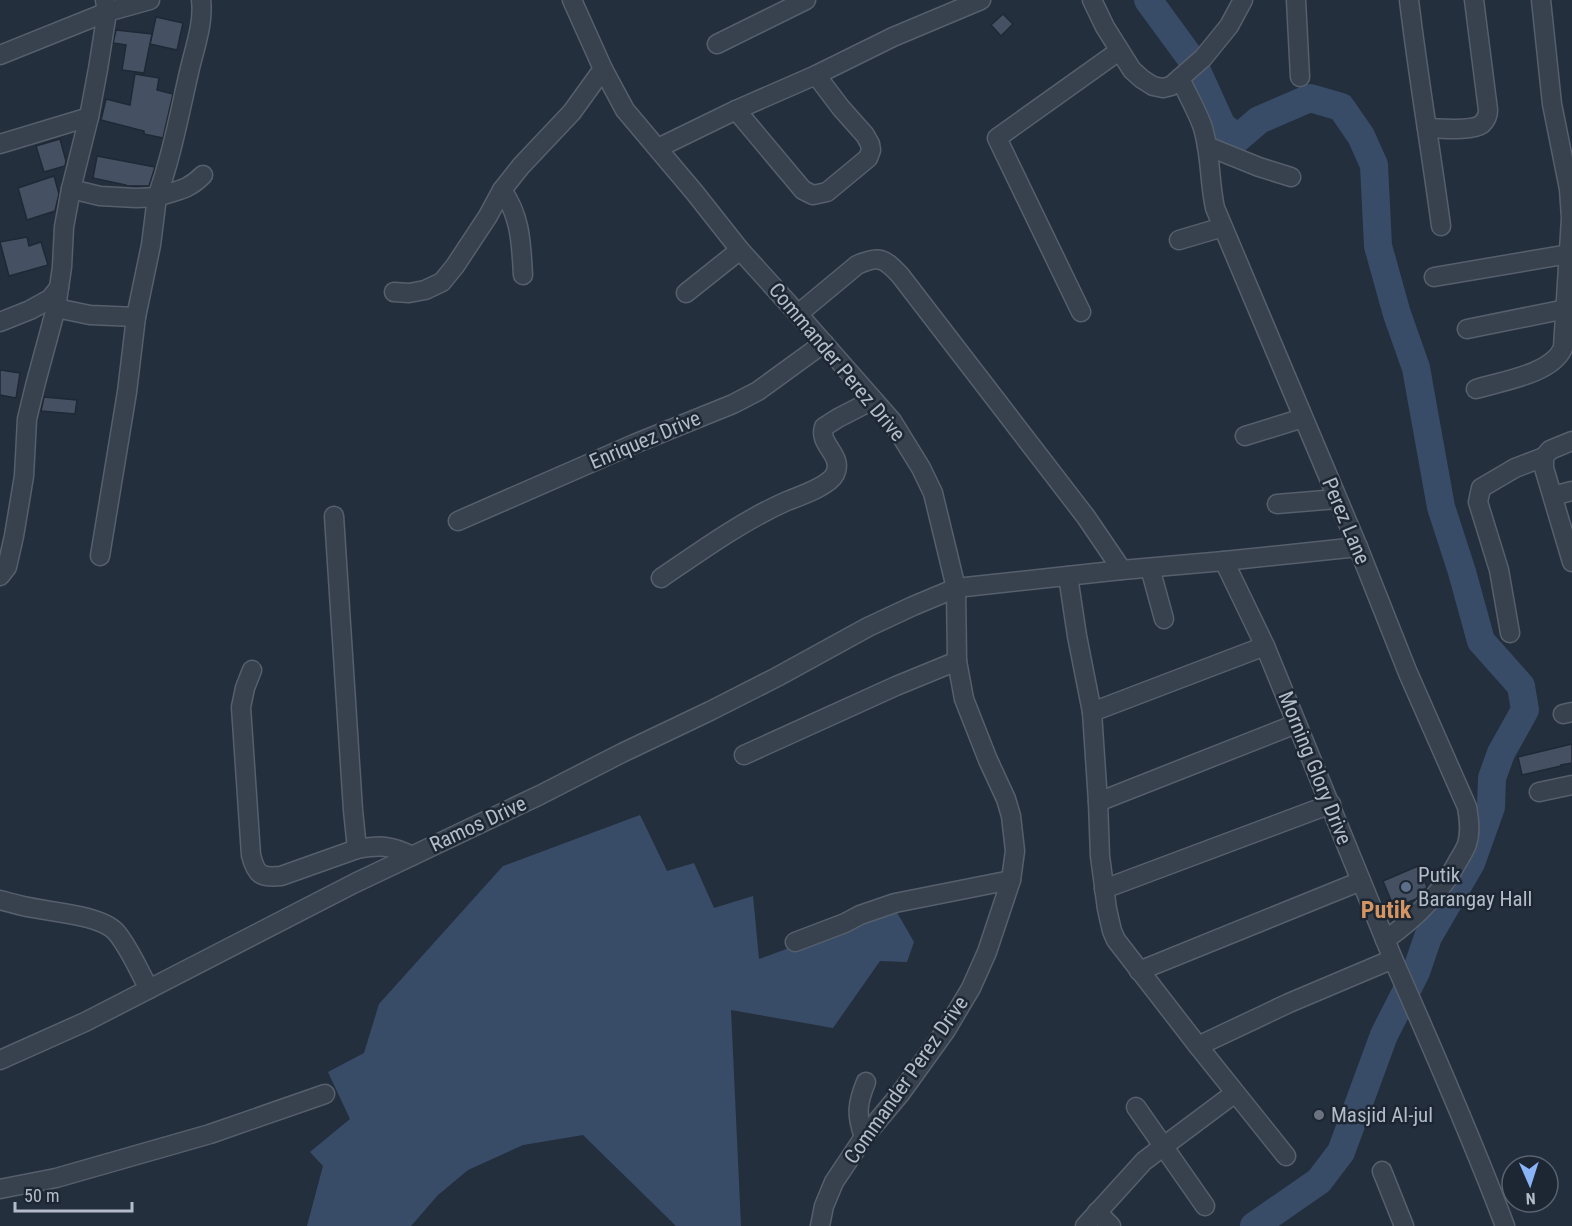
<svg xmlns="http://www.w3.org/2000/svg" width="1572" height="1226" font-family="'Roboto Condensed',sans-serif">
<rect width="100%" height="100%" fill="#242f3e"/>
<!-- water -->
<path fill="#394c67" d="M 640,815 L 667,871 L 694,863 L 714,908 L 753,896 L 759,959 L 895,909 L 914,942 L 907,962 L 880,961 L 833,1028 L 731,1010 L 741,1226 L 676,1226 L 583,1135 L 523,1145 L 468,1170 L 438,1195 L 411,1226 L 307,1226 L 323,1166 L 310,1152 L 350,1119 L 328,1072 L 364,1053 L 379,1004 L 503,866 Z"/>
<g fill="none" stroke-linecap="round" stroke-linejoin="round">
<!-- river -->
<path stroke="#394c67" stroke-width="28" d="M 1148,0 L 1192,60 L 1222,126 L 1238,138 L 1259,120 L 1310,98 L 1341,107 L 1361,136 L 1374,165 L 1378,246 L 1397,314 L 1416,368 L 1441,507 L 1462,572 L 1481,641 L 1521,686 L 1525,710 L 1501,753 L 1492,778 L 1491,807 L 1471,863 L 1428,937 L 1416,972 L 1384,1035 L 1341,1152 L 1319,1181 L 1254,1226"/>
</g>
<!-- building -->
<g fill="#455162" stroke="#1f2835" stroke-width="1.5">
<path d="M 1003,14 L 1013,24 L 1001,36 L 991,25 Z"/>
<path d="M 156,17 L 183,23 L 177,50 L 150,44 Z"/>
<path d="M 116,30 L 152,34 L 144,73 L 122,70 L 126,45 L 113,43 Z"/>
<path d="M 135,74 L 159,78 L 157,90 L 173,94 L 163,138 L 144,134 L 144,131 L 101,120 L 106,99 L 130,105 Z"/>
<path d="M 60,139 L 66,161 L 65,166 L 44,172 L 36,146 Z"/>
<path d="M 97,156 L 155,167 L 149,186 L 126,186 L 126,185 L 93,178 Z"/>
<path d="M 54,176 L 59,194 L 55,211 L 27,220 L 18,188 Z"/>
<path d="M 27,237 L 29,246 L 41,242 L 48,265 L 9,276 L 0,242 Z"/>
<path d="M 0,370 L 20,373 L 16,398 L 0,395 Z"/>
<path d="M 44,397 L 77,400 L 75,414 L 41,411 Z"/>
<path d="M 1572,744 L 1572,763 L 1561,765 L 1561,766 L 1522,775 L 1518,757 Z"/>
<path d="M 1418,866 L 1427,887 L 1416,899 L 1394,908 L 1383,881 Z"/>
</g>
<g fill="none" stroke-linecap="round" stroke-linejoin="round">
<!-- minor casing -->
<g stroke="#565f6c" stroke-width="21">
<g id="minor">
<path d="M 572,0 L 603,69 L 625,110 L 695,193 L 740,250 L 798,314 L 892,421 L 921,468 L 933,493 L 956,588 L 957,661 L 964,699 L 988,760 L 1006,799 L 1011,816 L 1015,851 L 1011,880 L 987,952 L 971,988 L 946,1030 L 900,1094 L 864,1137 L 834,1182 L 824,1206 L 820,1226"/>
<path d="M 1092,0 L 1105,27 L 1132,70 L 1142,79 L 1153,86 L 1163,88 L 1171,86 L 1203,58 L 1229,26 L 1243,0"/>
<path d="M 1296,0 L 1300,77"/>
<path d="M 1409,0 C 1418,76 1431,151 1441,226"/>
<path d="M 717,44 L 806,0"/>
<path d="M 0,55 L 107,12 L 150,0"/>
<path d="M 1180,78 C 1187,94 1196,109 1202,125 C 1211,151 1209,181 1215,208 L 1358,547 L 1408,673 L 1467,807 C 1469,819 1471,832 1467,844 C 1465,850 1461,856 1458,861 C 1441,894 1415,919 1385,940"/>
<path d="M 736,110 L 803,190 L 813,195 L 827,192 L 868,158 L 871,150 L 870,144 L 865,135 L 841,108 L 816,75"/>
<path d="M 1427,128 C 1440,128 1471,132 1482,124 C 1486,120 1488,115 1488,110 L 1474,0"/>
<path d="M 0,144 L 89,117"/>
<path d="M 1207,146 L 1259,167 L 1291,177"/>
<path d="M 658,148 L 736,110 L 816,75 L 893,37 L 981,0"/>
<path d="M 502,190 C 521,217 521,243 523,275"/>
<path d="M 157,197 C 172,155 180,111 190,68 C 195,47 204,22 201,0"/>
<path d="M 157,197 C 177,190 187,191 203,175"/>
<path d="M 1179,240 L 1223,227"/>
<path d="M 1434,277 L 1569,254"/>
<path d="M 394,292 L 409,293 L 425,290 L 442,282 L 455,266 L 488,216 L 502,190 L 521,166 L 572,112 L 603,69"/>
<path d="M 686,293 L 740,250"/>
<path d="M 56,308 L 90,315 L 136,317 L 151,245 L 157,197 L 136,198 L 100,196 L 71,189"/>
<path d="M 1081,312 L 997,138 L 1119,51"/>
<path d="M 798,314 L 857,265 C 879,255 884,258 900,275 L 1086,517 L 1122,570"/>
<path d="M 0,322 L 30,310 L 50,299 L 59,288"/>
<path d="M 1467,329 L 1566,309"/>
<path d="M 1476,389 C 1502,381 1552,374 1563,348 L 1571,218 L 1569,189 L 1552,104 L 1541,0"/>
<path d="M 1245,436 L 1303,418"/>
<path d="M 1572,441 L 1550,450 L 1544,457 L 1544,468 L 1572,562"/>
<path d="M 1553,496 L 1572,491"/>
<path d="M 1277,504 L 1337,499"/>
<path d="M 334,516 L 353,810 L 357,849"/>
<path d="M 458,521 L 634,444 L 733,404 L 758,391 L 824,343"/>
<path d="M 100,556 L 127,392 L 136,317"/>
<path d="M 1224,561 L 1358,547"/>
<path d="M 1150,568 L 1164,619"/>
<path d="M 0,576 L 7,567 L 14,536 L 24,476 L 27,419 L 36,382 L 56,308 L 62,267 L 64,227 L 71,189 L 89,117 L 98,69 L 107,12 L 105,0"/>
<path d="M 1068,576 L 1077,636 L 1092,712 L 1098,802 L 1100,856 L 1107,909 L 1112,931 L 1116,940 L 1198,1046 L 1289,1003 L 1393,959"/>
<path d="M 661,578 C 702,550 742,521 787,501 C 800,496 829,486 835,474 C 844,455 818,445 824,427 L 838,418 L 873,400"/>
<path d="M 1510,633 L 1499,570 L 1478,502 L 1481,488 L 1515,468 L 1544,457"/>
<path d="M 252,670 L 245,688 L 241,707 L 251,855 C 256,875 261,878 281,876 L 357,849 C 380,845 391,845 412,856"/>
<path d="M 1092,712 L 1265,646"/>
<path d="M 1563,714 L 1572,712"/>
<path d="M 744,755 L 896,686 L 957,661"/>
<path d="M 1539,792 L 1572,785"/>
<path d="M 1098,802 L 1296,724"/>
<path d="M 1104,889 L 1331,804"/>
<path d="M 0,900 C 7,902 15,904 23,906 C 47,912 100,914 116,932 C 129,947 139,971 149,989"/>
<path d="M 795,942 L 845,923 L 860,915 L 895,903 L 1011,880"/>
<path d="M 1139,971 L 1361,881"/>
<path d="M 1198,1046 L 1286,1156"/>
<path d="M 0,1060 L 85,1022 L 355,883 L 540,795 L 622,753 L 710,711 L 777,677 L 868,627 L 913,606 L 956,588 L 1122,570 L 1224,561 L 1265,646 L 1393,959 C 1432,1047 1471,1136 1505,1226"/>
<path d="M 1136,1107 L 1205,1206"/>
<path d="M 864,1137 C 856,1115 857,1104 866,1082"/>
<path d="M 1382,1171 L 1404,1226"/>
<path d="M 0,1189 L 56,1178 L 210,1134 L 325,1094"/>
<path d="M 1097,1212 L 1111,1226"/>
<path d="M 1085,1226 L 1144,1161 L 1235,1093"/>
</g>
</g>
<!-- minor -->
<use href="#minor" stroke="#38414e" stroke-width="18"/>
</g>
<!-- markers -->
<circle fill="#5c6f8a" stroke="#1d2633" stroke-width="2" cx="1406" cy="887" r="6"/>
<circle fill="#6b7280" stroke="#1d2633" stroke-width="2" cx="1319" cy="1115" r="6"/>
<g text-anchor="middle" stroke-width="5" stroke-linejoin="round" paint-order="stroke">
<!-- street labels -->
<g font-size="21" fill="#b4bcc9" stroke="#1d2633">
<text transform="translate(837 362) rotate(50)" y="7">Commander Perez Drive</text>
<text transform="translate(645 440) rotate(-23)" y="7">Enriquez Drive</text>
<text transform="translate(1346 521) rotate(67)" y="7">Perez Lane</text>
<text transform="translate(1315 768) rotate(68)" y="7">Morning Glory Drive</text>
<text transform="translate(478 824) rotate(-25)" y="7">Ramos Drive</text>
<text transform="translate(906 1080) rotate(-55)" y="7">Commander Perez Drive</text>
</g>
<!-- poi labels -->
<g font-size="21" fill="#b4bcc9" stroke="#1d2633" text-anchor="start">
<text x="1418" y="882">Putik<tspan x="1418" dy="24">Barangay Hall</tspan></text>
<text x="1331" y="1122">Masjid Al-jul</text>
</g>
<!-- quarter labels -->
<g font-size="24" font-weight="bold" fill="#d59563" stroke="#1d2633">
<text x="1386" y="918">Putik</text>
</g>
</g>
<!-- north arrow -->
<g transform="translate(1530 1184) rotate(177)"><circle r="28" fill="#1d2633" stroke="#59626f" stroke-width="1.5"/>
<path d="M0-4.5L10 22L0 15L-10 22Z" fill="#8ab4f8"/>
<text y="-9" font-size="16" font-weight="bold" text-anchor="middle" fill="#b4bcc9">N</text>
</g>
<!-- scale -->
<path d="M15 1202v9h117v-9" fill="none" stroke="#b4bcc9" stroke-width="3"/>
<text x="24" y="1202" font-size="18" fill="#b4bcc9" stroke="#1d2633" stroke-width="4.5" paint-order="stroke">50 m</text>
</svg>
